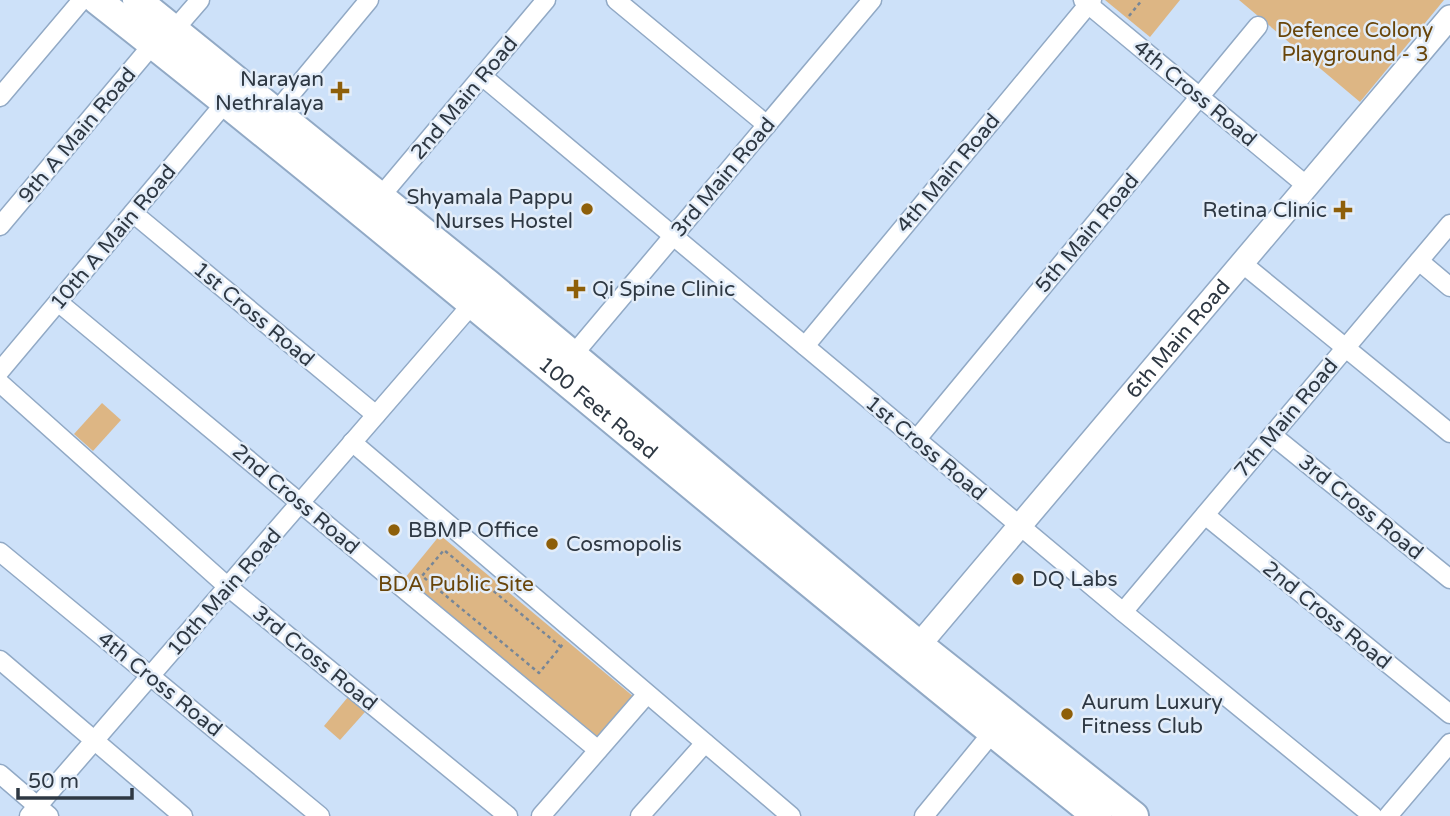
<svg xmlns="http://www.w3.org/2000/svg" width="1450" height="816" font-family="'Varela Round',sans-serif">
<rect width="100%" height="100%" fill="#cde1f9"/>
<!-- green -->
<g fill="#ddb684">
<path d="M 1105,0 L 1180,0 L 1150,37 Z"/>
<path d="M 1239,0 L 1444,0 L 1360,102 Z"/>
<path d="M 102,403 L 121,420 L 93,451 L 74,434 Z"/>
<path d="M 440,535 L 634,697 L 598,739 L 405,578 Z"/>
<path d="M 348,697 L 365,712 L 340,740 L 324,726 Z"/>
</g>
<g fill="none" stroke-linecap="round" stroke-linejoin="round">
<!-- minor casing -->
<g stroke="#91a9c5" stroke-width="21">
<g id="minor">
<path d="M 616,0 L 767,125"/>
<path d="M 1083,0 L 1307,186"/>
<path d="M 174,30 L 200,0"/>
<path d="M 482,76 L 1123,612 L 1373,816"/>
<path d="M 0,97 L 82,0"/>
<path d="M 276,112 L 369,0"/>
<path d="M 381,196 L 546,0"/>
<path d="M 133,213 L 376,415"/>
<path d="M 0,226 L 153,44"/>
<path d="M 1419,261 L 1450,287"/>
<path d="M 1243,264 L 1450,433"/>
<path d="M 58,302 L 598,750"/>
<path d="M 805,346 L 1092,0"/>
<path d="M 573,355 L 872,0"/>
<path d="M 0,371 L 225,103"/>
<path d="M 0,383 L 227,586 L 508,816"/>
<path d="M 1272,435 L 1450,579"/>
<path d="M 916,440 L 1258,26"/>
<path d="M 352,442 L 791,816"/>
<path d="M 1205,515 L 1450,714"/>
<path d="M 0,552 L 320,816"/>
<path d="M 1123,612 L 1450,224"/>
<path d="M 0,660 L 183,816"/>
<path d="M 0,774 L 49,816"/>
<path d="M 29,816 L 473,303"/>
<path d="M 541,816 L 647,694"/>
<path d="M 640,816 L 705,743"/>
<path d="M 924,816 L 992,733"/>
<path d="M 1388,816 L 1450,743"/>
</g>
</g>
<!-- tertiary casing -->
<g stroke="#91a9c5" stroke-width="26">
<g id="tertiary">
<path id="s1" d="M 908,658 L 1450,17"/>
</g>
</g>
<!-- primary casing -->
<g stroke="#91a9c5" stroke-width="32">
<g id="primary">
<path id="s2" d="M 97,0 C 435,266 760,548 1097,816"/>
<path d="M 137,0 L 489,285 L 919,645 L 1134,816"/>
</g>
</g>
<!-- path -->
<g stroke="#778697" stroke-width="2.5" stroke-dasharray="3.5 3.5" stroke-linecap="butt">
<path d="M 1129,16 L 1142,0"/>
<path d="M 561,647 L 444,550 L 422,576 L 539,673 L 563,644"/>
</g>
<!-- minor -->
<use href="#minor" stroke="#fff" stroke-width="18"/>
<!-- tertiary -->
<use href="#tertiary" stroke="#fff" stroke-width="23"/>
<!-- primary -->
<use href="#primary" stroke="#fff" stroke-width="28"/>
</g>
<!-- markers -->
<g fill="#8e5f09" stroke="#e3edf9" stroke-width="2.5">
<path d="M336.5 80.5h7v7h7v7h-7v7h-7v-7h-7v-7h7z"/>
<circle cx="587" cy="209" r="7"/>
<path d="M1339.5 199.5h7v7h7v7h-7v7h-7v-7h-7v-7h7z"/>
<path d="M572.5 278.5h7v7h7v7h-7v7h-7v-7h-7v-7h7z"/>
<circle cx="394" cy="530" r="7"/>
<circle cx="552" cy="544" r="7"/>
<circle cx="1018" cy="579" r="7"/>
<circle cx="1067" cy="714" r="7"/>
</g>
<g text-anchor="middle" stroke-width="5" stroke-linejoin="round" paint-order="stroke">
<!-- park labels -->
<g font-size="21" fill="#68450a" stroke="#e3edf9">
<text x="1355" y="37">Defence Colony<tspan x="1355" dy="24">Playground - 3</tspan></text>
<text x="456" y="591">BDA Public Site</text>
</g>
<!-- poi labels -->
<g font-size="21" fill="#2e3843" stroke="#e3edf9" text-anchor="start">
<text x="324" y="86" text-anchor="end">Narayan<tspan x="324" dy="24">Nethralaya</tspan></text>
<text x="573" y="204" text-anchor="end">Shyamala Pappu<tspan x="573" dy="24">Nurses Hostel</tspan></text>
<text x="1327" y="217" text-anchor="end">Retina Clinic</text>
<text x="592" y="296">Qi Spine Clinic</text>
<text x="408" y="537">BBMP Office</text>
<text x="566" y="551">Cosmopolis</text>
<text x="1032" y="586">DQ Labs</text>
<text x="1081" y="709">Aurum Luxury<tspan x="1081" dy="24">Fitness Club</tspan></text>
</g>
<!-- street labels -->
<g font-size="21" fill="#2e3843" stroke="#e3edf9">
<text transform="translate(1195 93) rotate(40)" y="7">4th Cross Road</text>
<text transform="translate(464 98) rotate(-50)" y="7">2nd Main Road</text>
<text transform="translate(77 135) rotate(-50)" y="7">9th A Main Road</text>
<text transform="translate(948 173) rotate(-50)" y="7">4th Main Road</text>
<text transform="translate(723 177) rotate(-50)" y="7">3rd Main Road</text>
<text transform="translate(1087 233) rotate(-50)" y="7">5th Main Road</text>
<text transform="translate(113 237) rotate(-50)" y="7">10th A Main Road</text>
<text transform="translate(254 314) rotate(40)" y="7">1st Cross Road</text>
<text dy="7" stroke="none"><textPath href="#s1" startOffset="418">6th Main Road</textPath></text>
<text dy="7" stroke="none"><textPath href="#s2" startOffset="646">100 Feet Road</textPath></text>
<text transform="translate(1286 418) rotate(-50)" y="7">7th Main Road</text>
<text transform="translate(926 448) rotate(40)" y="7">1st Cross Road</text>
<text transform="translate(296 499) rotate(40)" y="7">2nd Cross Road</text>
<text transform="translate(1361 507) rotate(39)" y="7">3rd Cross Road</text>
<text transform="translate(224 592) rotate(-49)" y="7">10th Main Road</text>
<text transform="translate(1327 615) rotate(39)" y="7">2nd Cross Road</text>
<text transform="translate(315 658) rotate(39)" y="7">3rd Cross Road</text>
<text transform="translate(160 684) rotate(39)" y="7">4th Cross Road</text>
</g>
</g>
<!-- scale -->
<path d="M18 788v10h114v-10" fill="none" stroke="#2e3843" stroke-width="3.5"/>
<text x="28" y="788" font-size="21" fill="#2e3843" stroke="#e3edf9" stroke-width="5" paint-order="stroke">50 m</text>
</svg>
